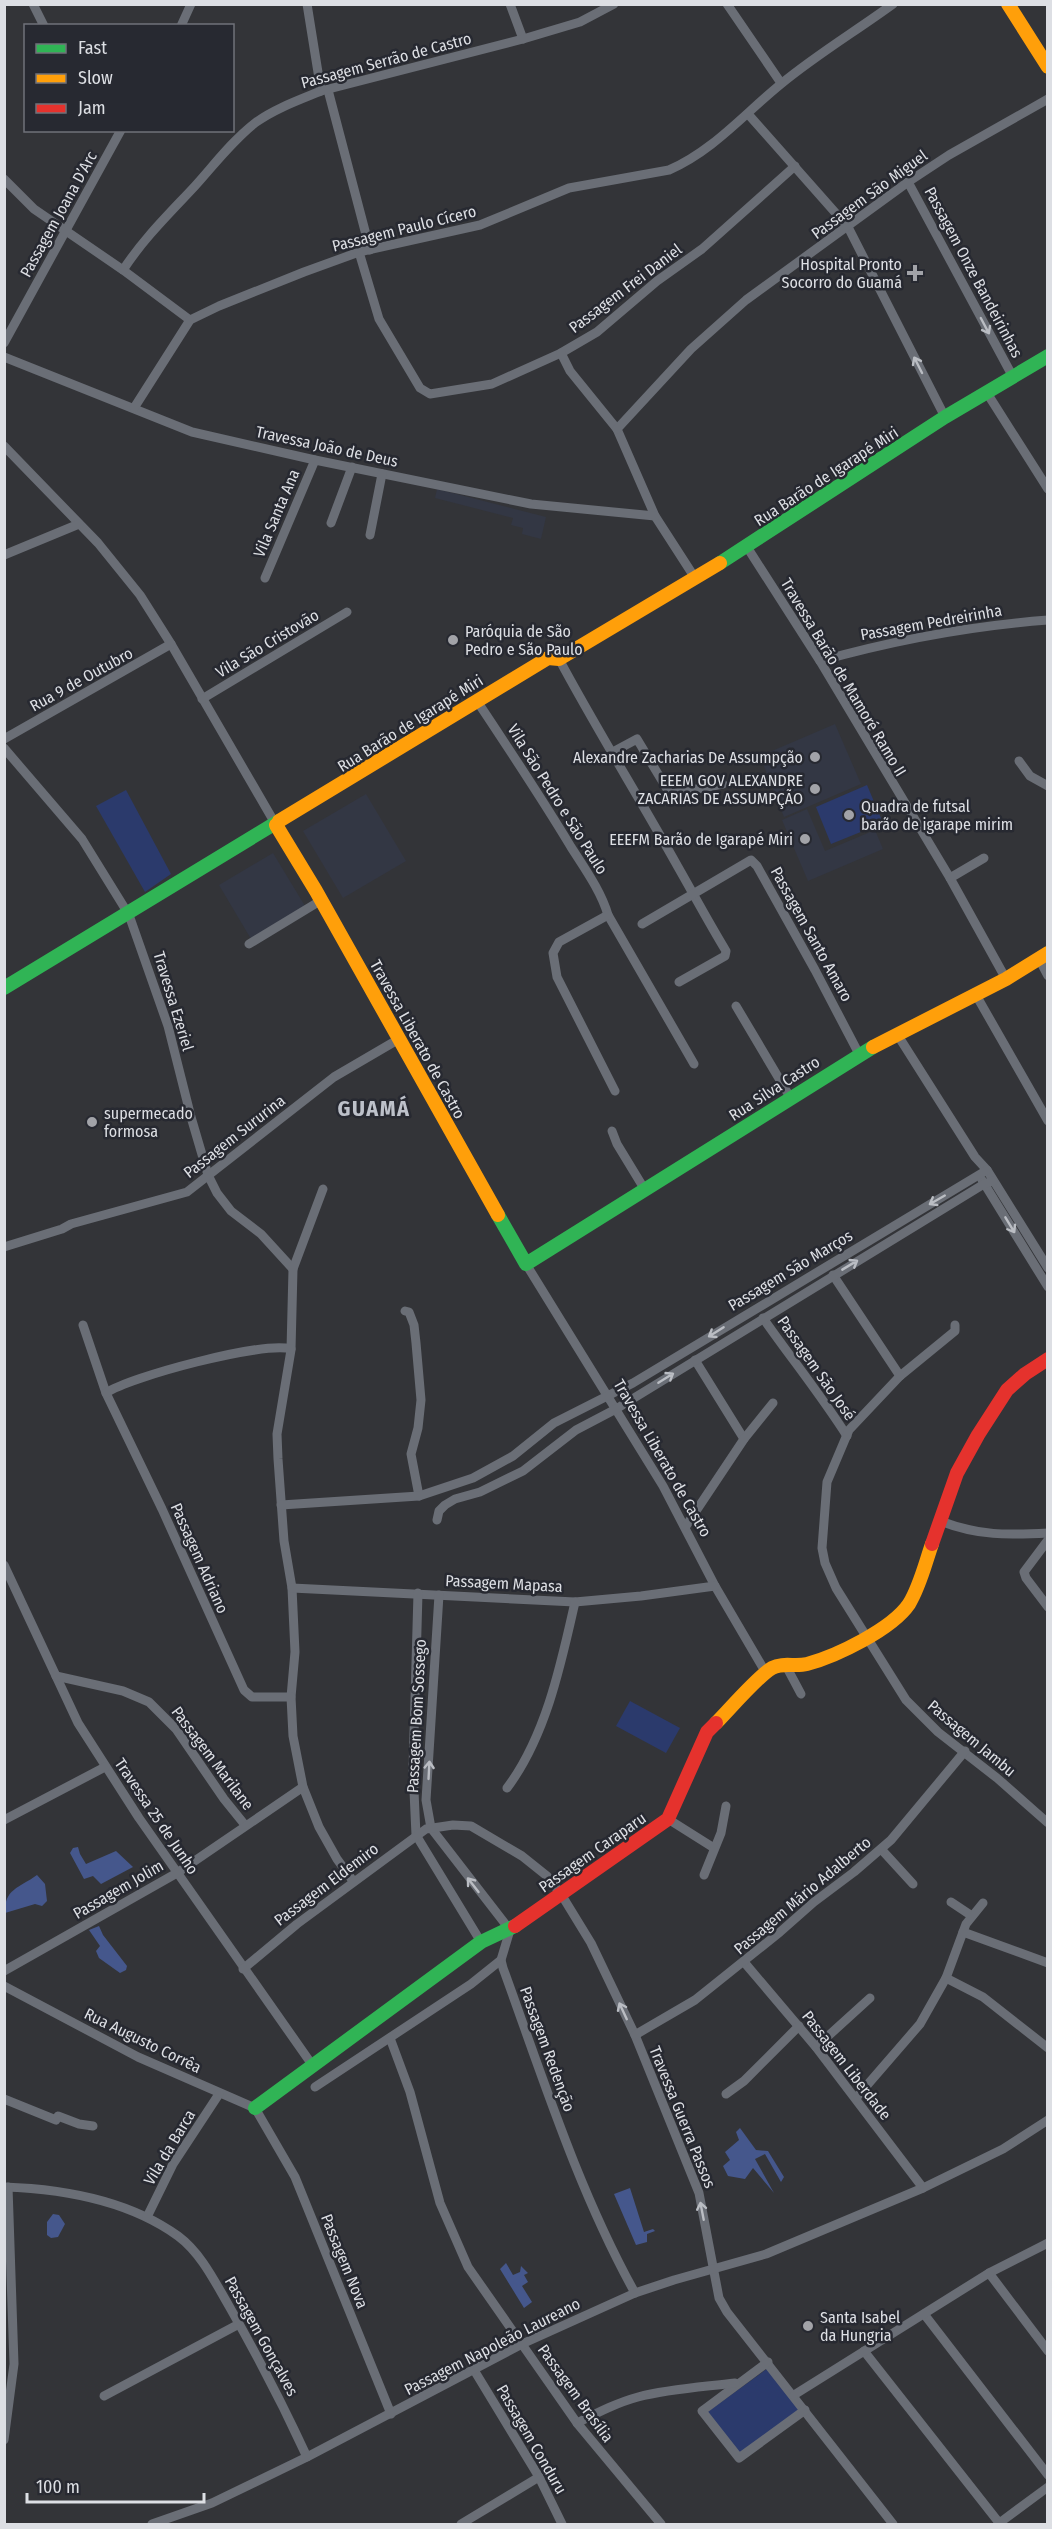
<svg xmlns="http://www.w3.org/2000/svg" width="1052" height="2529" font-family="'Fira Sans Condensed',sans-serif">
<rect width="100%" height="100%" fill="#333438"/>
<!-- built -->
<g fill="#333744">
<path d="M 437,489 L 546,517 L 541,539 L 522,534 L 523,528 L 511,525 L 513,518 L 435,498 Z"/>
<path d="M 835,724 L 861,784 L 784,817 L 760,756 Z"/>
<path d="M 366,794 L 406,861 L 343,898 L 303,831 Z"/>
<path d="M 807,809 L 825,851 L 875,830 L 883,849 L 808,881 L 782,820 Z"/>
<path d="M 273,853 L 305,906 L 251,939 L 219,885 Z"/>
</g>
<!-- green -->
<g fill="#2b3a6c">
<path d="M 867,785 L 883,823 L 831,844 L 816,807 Z"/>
<path d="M 126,790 L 171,874 L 145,892 L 96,806 Z"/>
<path d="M 630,1701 L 680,1728 L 666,1753 L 616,1726 Z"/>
<path d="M 768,2368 L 801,2412 L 739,2458 L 706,2413 Z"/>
</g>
<!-- forest -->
<g fill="#45578c">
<path d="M 78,1847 L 80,1854 L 86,1864 L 116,1851 L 133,1867 L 101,1884 L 93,1876 L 84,1879 L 70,1853 L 73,1848 Z"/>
<path d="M 37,1875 L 45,1884 L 47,1901 L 42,1906 L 35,1904 L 5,1913 C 4,1889 19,1888 37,1875 Z"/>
<path d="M 99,1926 L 103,1935 L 127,1966 L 126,1970 L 120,1973 L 99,1958 L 96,1951 L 100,1946 L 89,1930 Z"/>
<path d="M 740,2128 L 756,2150 L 768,2151 L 784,2177 L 781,2182 L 765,2154 L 755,2159 L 774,2193 L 753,2168 L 745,2179 L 728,2176 L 723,2166 L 730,2160 L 725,2152 L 739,2140 L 736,2132 Z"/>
<path d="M 630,2188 L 644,2232 L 653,2229 L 655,2231 L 647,2234 L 647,2242 L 636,2245 L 614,2194 Z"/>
<path d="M 53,2214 L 59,2215 L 65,2224 L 58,2237 L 51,2238 L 47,2235 L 47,2222 Z"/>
<path d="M 506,2263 L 513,2275 L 520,2272 L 521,2266 L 528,2273 L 524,2275 L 528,2282 L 522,2286 L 532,2302 L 524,2308 L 500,2269 Z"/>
</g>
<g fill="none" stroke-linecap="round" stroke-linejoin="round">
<!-- street -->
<g stroke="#6a6e76" stroke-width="9">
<path d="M 33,4 L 44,26"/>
<path d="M 307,4 L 321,91"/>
<path d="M 510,4 L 523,39"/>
<path d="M 727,4 L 781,83"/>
<path d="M 181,26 L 191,4"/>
<path d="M 328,90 L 370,250"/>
<path d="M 748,114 L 848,227 L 945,417"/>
<path d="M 4,179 L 34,209 L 123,270 L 190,320"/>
<path d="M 908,182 L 1013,377"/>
<path d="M 359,252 L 379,319 L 420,388 L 430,394 L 492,384 L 561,353 L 597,332 L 657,281 L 702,249 L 795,166"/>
<path d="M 123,270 C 144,238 169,214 195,186 C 214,165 232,141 255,123 C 274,109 299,100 321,91 L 523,39 L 580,22 L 614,4"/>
<path d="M 4,343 L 121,130"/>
<path d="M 561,353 L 570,371 L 617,429 L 655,516 L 695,578"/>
<path d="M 4,357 L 192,432 L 315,460 L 531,504 L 655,516"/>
<path d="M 987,393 L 1048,489"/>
<path d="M 134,408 L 190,320 L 219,306 L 304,272 L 359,252 L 480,225 L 569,188 L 669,170 C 713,151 745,113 781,84 C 816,55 856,31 893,4"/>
<path d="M 617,429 L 691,349 L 746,300 L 908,182 L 949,155 L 1048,99"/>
<path d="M 4,446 L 98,543 L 140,595 L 171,644 L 276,825"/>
<path d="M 331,523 L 352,467"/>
<path d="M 370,535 L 382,474"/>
<path d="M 747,547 L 820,661 L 950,878 L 1006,979"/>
<path d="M 4,555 L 79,524"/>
<path d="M 265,578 L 315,460"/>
<path d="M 559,659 C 597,730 639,797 678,867 C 694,895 709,923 726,951 L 725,956 L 679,982"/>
<path d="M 820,661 C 895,640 970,626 1048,620"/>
<path d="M 202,699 L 347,612"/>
<path d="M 477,701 C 509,749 541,797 571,847 C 585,869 601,891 608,915 L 694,1064"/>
<path d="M 4,739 L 171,644"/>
<path d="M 4,748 L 82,839 L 129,915 L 168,1026 L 191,1117 L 208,1175 L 217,1193 L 231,1211 L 261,1234 L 293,1269"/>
<path d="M 611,753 L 637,739 L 670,794 L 723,784"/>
<path d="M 1019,761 L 1030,776 L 1048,786"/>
<path d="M 950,878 L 984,858"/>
<path d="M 608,915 L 559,942 L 553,953 L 557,977 L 615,1091"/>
<path d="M 642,924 L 751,860 L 757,866 L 815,970 L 859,1054"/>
<path d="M 249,944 L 320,901"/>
<path d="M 1039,959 L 1048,976"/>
<path d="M 976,995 L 1048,1121"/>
<path d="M 736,1006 L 790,1097"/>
<path d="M 897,1034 L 975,1157 L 987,1170 L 1048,1268"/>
<path d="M 612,1131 L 617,1144 L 645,1190"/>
<path d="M 982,1180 L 1048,1287"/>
<path d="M 323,1189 L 293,1269 L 291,1350 L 277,1434 L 278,1459 L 284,1541 L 292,1588 L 295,1652 L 291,1697 L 293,1736 L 303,1787 L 319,1827 L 337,1859 L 353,1881"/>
<path d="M 4,1247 L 62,1229 L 71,1224 L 187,1192 L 334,1077 L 399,1039"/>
<path d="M 526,1264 L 663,1486 L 715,1586 L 766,1673"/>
<path d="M 833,1275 L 900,1376"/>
<path d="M 405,1311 L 409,1312 L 414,1325 L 416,1343 L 421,1400 L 418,1428 L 411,1454 L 419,1496"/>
<path d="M 763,1318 C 791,1358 821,1395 847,1436"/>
<path d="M 83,1325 L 106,1393 L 162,1509 L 244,1690 L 252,1697 L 291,1697"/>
<path d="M 955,1325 L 955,1331 L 900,1376 L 849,1430 L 827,1482 L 822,1548 L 825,1563 L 836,1588 L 906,1700 L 938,1732 L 997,1778 L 1048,1823"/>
<path d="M 695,1360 L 744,1439"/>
<path d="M 106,1393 C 129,1377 263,1341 291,1349"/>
<path d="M 281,1505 L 419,1496 L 473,1478 L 513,1456 L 554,1423 L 633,1383 L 987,1170"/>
<path d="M 437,1520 L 439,1511 L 445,1505 L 455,1499 L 480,1492 L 523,1471 L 576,1430 L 616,1409 L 984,1184 L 993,1181"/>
<path d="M 940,1521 C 979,1536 1007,1535 1048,1533"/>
<path d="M 686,1526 L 744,1439 L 773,1403"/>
<path d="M 1048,1540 L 1024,1572 L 1026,1578 L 1048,1607"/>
<path d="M 4,1565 L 78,1723 L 139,1818 L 313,2066"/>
<path d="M 292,1588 L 575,1602 L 641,1596 L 715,1586"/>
<path d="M 418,1593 L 413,1769 L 416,1835 L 481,1942"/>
<path d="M 439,1595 L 426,1800 L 431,1828 L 510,1930 L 501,1960 L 503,1968 C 543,2078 578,2190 635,2293"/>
<path d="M 785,1664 L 801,1694"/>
<path d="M 56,1676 L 123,1691 L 149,1702 L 176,1729 L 224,1799 L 245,1825"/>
<path d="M 507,1788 C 546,1736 561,1664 575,1602"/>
<path d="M 668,1819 L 714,1848"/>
<path d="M 4,1820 L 105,1767"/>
<path d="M 881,1849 L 913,1884"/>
<path d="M 704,1875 L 721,1833 L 726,1806"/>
<path d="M 951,1902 L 972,1916"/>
<path d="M 963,1932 L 1048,1963"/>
<path d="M 744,1962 L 816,2047 L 923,2188"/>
<path d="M 243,1969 L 297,1924 L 426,1829 L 453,1825 L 471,1826 L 522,1856 L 547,1876 L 561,1894 L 591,1943 L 635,2035 L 699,2193 L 719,2298 L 727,2312 L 893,2524"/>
<path d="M 4,1971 L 177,1873 L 303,1787"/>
<path d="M 946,1978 L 983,1997 L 1048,2048"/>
<path d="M 4,1986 L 138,2057 L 255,2108 L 295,2177 L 391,2414"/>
<path d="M 635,2035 L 695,2000 L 780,1932 L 814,1902 L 854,1872 L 891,1840 L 965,1751"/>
<path d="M 390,2038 L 410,2092 L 440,2203 L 468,2267 L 577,2423 L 661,2524"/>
<path d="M 816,2047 L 870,1998"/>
<path d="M 315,2087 L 471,1984 L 501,1960"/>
<path d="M 726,2094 L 744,2081 L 799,2026"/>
<path d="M 856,2098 L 920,2024 L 946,1978 L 966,1924 L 983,1903"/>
<path d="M 4,2099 L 56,2120 L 58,2116 L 79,2124 L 93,2126"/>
<path d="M 4,2187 C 65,2189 128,2200 178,2236 C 201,2253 215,2282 229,2306 C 257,2355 283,2405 307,2457"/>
<path d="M 147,2217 L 173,2164 L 219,2094"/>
<path d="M 989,2273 L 1048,2351"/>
<path d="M 924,2314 L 1048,2475"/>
<path d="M 864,2351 L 1000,2524"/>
<path d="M 768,2362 L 702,2411 L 739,2458 L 805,2410"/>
<path d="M 474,2370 L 539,2477 L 562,2524"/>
<path d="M 794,2395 L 989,2273 L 1048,2243"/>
<path d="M 104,2396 L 239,2324"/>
<path d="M 577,2423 C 597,2413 616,2403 638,2397 C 669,2389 703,2387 735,2383"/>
<path d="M 4,2440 L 14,2364 L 8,2187"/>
<path d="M 152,2524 L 212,2503 L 307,2457 L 522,2344 L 635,2293 L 674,2280 L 766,2254 L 923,2188 L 1003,2149 L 1048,2120"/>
<path d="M 461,2524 L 539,2477"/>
<path d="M 998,2524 L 1048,2487"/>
</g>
<!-- fast -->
<g stroke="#30b455" stroke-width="14">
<path d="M 720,563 L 945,417 L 1048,356"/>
<path d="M 4,988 L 279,821"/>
<path d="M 498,1215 L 526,1264 L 873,1047"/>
<path d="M 255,2108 L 481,1942 L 515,1926"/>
</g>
<!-- slow -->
<g stroke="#ff9f0a" stroke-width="14">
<path d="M 1008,4 L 1048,67"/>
<path d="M 279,821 L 548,658 L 559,659 L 720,563"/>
<path d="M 276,825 L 316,891 L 498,1215"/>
<path d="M 873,1047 L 1006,979 L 1048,953"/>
<path d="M 716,1723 C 728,1711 759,1675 772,1668 C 783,1662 795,1667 807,1664 C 837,1656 892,1629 909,1604 C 920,1586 925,1564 932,1544"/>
</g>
<!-- jam -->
<g stroke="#e5322d" stroke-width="14">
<path d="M 932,1544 L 957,1473 L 978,1435 L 1007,1390 L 1025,1374 L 1048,1359"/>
<path d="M 515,1926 L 668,1819 L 707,1732 L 716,1723"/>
</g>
</g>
<!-- one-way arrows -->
<defs><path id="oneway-shaft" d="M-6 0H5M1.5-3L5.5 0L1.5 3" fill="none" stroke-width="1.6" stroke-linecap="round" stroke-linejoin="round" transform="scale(1.5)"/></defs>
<g stroke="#babdc3">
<use href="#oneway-shaft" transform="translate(985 326) rotate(62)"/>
<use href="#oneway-shaft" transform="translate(918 365) rotate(-117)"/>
<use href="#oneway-shaft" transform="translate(937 1200) rotate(150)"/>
<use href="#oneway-shaft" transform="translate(1010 1225) rotate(59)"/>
<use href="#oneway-shaft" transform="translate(850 1265) rotate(-31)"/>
<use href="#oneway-shaft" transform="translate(716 1332) rotate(148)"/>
<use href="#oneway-shaft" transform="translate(666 1378) rotate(-32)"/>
<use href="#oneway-shaft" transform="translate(429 1770) rotate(-87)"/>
<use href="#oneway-shaft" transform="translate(473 1885) rotate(-128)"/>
<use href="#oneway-shaft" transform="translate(623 2011) rotate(-115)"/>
<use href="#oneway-shaft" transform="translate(702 2211) rotate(-101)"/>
</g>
<!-- markers -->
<g fill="#a2a3a8" stroke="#272931" stroke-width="2">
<path d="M912 264h6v6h6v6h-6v6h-6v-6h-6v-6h6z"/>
<circle cx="453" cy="640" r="6"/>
<circle cx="815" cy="757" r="6"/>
<circle cx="815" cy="789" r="6"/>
<circle cx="849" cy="815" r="6"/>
<circle cx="805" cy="839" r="6"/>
<circle cx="92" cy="1122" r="6"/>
<circle cx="808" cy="2326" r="6"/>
</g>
<g text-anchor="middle" stroke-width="5" stroke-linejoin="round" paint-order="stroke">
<!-- street labels -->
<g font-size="16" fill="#dddfe4" stroke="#272931">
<text transform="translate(386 60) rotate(-15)" y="6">Passagem Serrão de Castro</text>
<text transform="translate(869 194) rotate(-36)" y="6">Passagem São Miguel</text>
<text transform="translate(58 214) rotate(-61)" y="6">Passagem Joana D’Arc</text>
<text transform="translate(404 228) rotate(-14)" y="6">Passagem Paulo Cícero</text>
<text transform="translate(974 272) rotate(62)" y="6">Passagem Onze Bandeirinhas</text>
<text transform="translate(625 288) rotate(-37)" y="6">Passagem Frei Daniel</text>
<text transform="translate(327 446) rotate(12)" y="6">Travessa João de Deus</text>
<text transform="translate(826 476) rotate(-33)" y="6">Rua Barão de Igarapé Miri</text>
<text transform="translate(276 513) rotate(-67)" y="6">Vila Santa Ana</text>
<text transform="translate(931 622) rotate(-10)" y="6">Passagem Pedreirinha</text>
<text transform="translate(267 643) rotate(-31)" y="6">Vila São Cristovão</text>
<text transform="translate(844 677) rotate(59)" y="6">Travessa Barão de Mamoré Ramo II</text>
<text transform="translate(81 679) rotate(-29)" y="6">Rua 9 de Outubro</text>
<text transform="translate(410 723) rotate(-32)" y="6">Rua Barão de Igarapé Miri</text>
<text transform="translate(558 799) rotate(58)" y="6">Vila São Pedro e São Paulo</text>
<text transform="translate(812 934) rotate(61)" y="6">Passagem Santo Amaro</text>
<text transform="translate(174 1001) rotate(73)" y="6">Travessa Ezeriel</text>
<text transform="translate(418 1039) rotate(61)" y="6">Travessa Liberato de Castro</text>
<text transform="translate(774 1088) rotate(-33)" y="6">Rua Silva Castro</text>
<text transform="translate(234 1136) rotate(-38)" y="6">Passagem Sururina</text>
<text transform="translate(790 1270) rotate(-31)" y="6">Passagem São Marços</text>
<text transform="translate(817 1368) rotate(55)" y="6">Passagem São José</text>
<text transform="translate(663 1458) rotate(60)" y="6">Travessa Liberato de Castro</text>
<text transform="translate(200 1558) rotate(66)" y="6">Passagem Adriano</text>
<text transform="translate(504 1583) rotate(3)" y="6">Passagem Mapasa</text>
<text transform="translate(416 1716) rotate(-87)" y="6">Passagem Bom Sossego</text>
<text transform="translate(972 1738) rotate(40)" y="6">Passagem Jambu</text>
<text transform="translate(213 1758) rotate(53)" y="6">Passagem Marilane</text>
<text transform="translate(157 1816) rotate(56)" y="6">Travessa 25 de Junho</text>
<text transform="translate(592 1852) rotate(-35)" y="6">Passagem Caraparu</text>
<text transform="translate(326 1884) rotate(-37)" y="6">Passagem Eldemiro</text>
<text transform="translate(118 1889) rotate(-30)" y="6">Passagem Jolim</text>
<text transform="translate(802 1895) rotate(-40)" y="6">Passagem Mário Adalberto</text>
<text transform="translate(143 2040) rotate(26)" y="6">Rua Augusto Corrêa</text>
<text transform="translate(548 2049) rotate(70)" y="6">Passagem Redenção</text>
<text transform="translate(847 2065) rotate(52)" y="6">Passagem Liberdade</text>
<text transform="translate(683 2117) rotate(68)" y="6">Travessa Guerra Passos</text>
<text transform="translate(169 2147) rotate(-59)" y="6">Vila da Barca</text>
<text transform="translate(345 2261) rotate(68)" y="6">Passagem Nova</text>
<text transform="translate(262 2336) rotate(61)" y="6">Passagem Gonçalves</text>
<text transform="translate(492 2346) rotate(-27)" y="6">Passagem Napoleão Laureano</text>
<text transform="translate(576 2393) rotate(54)" y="6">Passagem Brasília</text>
<text transform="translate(532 2439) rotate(60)" y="6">Passagem Conduru</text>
</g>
<!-- poi labels -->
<g font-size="16" fill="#dddfe4" stroke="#272931" text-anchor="end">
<text x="902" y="270">Hospital Pronto<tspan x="902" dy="18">Socorro do Guamá</tspan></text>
<text x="465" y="637" text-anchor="start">Paróquia de São<tspan x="465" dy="18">Pedro e São Paulo</tspan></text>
<text x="803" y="763">Alexandre Zacharias De Assumpção</text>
<text x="803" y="786">EEEM GOV ALEXANDRE<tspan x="803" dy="18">ZACARIAS DE ASSUMPÇÃO</tspan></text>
<text x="861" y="812" text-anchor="start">Quadra de futsal<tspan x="861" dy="18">barão de igarape mirim</tspan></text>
<text x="793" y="845">EEEFM Barão de Igarapé Miri</text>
<text x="104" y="1119" text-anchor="start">supermecado<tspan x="104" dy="18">formosa</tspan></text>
<text x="820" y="2323" text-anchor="start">Santa Isabel<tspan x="820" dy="18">da Hungria</tspan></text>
</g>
<!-- district labels -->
<g font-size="22" font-weight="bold" letter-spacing="1.5" fill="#bdc1ca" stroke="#272931">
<text x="374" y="1116">GUAMÁ</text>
</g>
</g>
<!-- border -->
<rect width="1052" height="2529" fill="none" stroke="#dddfe4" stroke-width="12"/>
<!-- legend -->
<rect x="24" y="24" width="210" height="108" fill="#272931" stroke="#707279" stroke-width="1.5"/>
<rect x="36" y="44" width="30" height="9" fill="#30b455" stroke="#707279" stroke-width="1.5"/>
<text x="78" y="54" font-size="18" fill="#dddfe4">Fast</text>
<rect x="36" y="74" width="30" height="9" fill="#ff9f0a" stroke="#707279" stroke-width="1.5"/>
<text x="78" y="84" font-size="18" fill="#dddfe4">Slow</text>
<rect x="36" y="104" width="30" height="9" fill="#e5322d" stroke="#707279" stroke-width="1.5"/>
<text x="78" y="114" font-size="18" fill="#dddfe4">Jam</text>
<!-- scale -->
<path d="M27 2493v9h177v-9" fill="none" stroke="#dddfe4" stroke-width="3"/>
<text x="36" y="2493" font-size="18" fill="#dddfe4" stroke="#272931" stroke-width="4.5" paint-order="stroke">100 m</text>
</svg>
